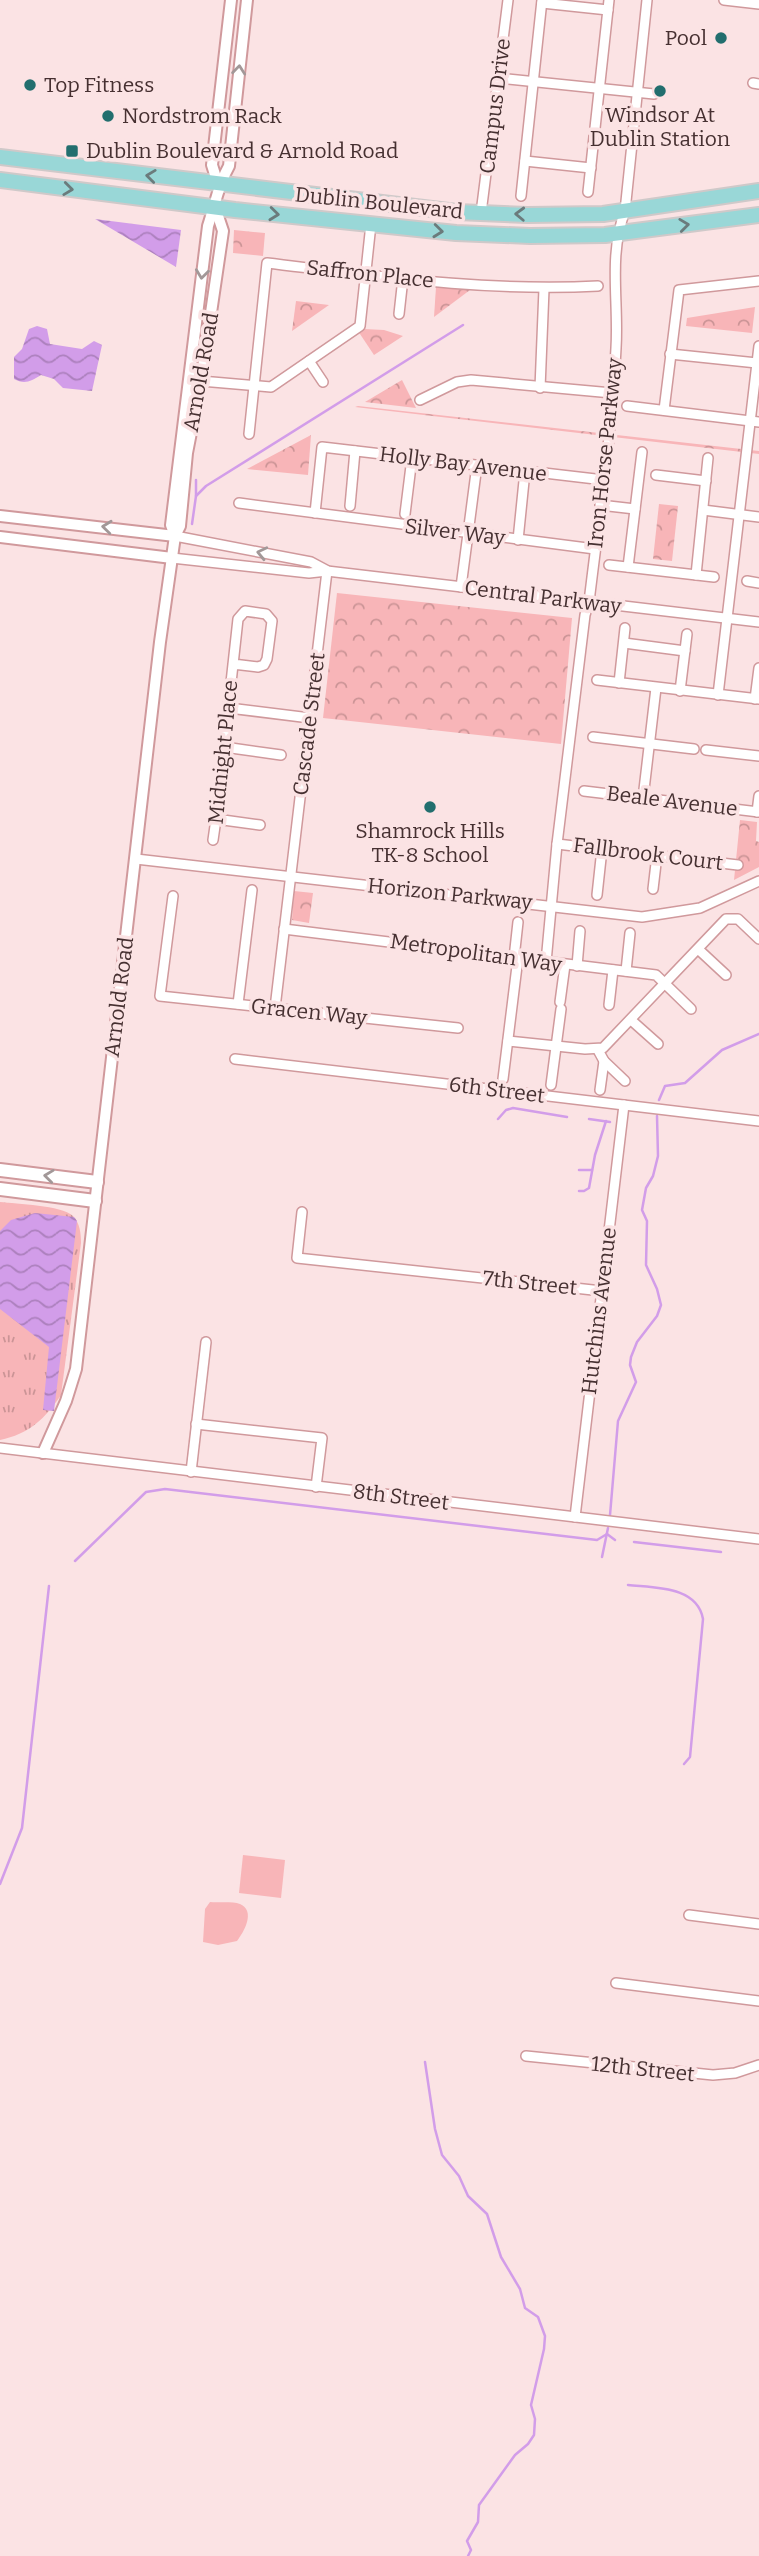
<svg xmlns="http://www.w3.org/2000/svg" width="759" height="2556" font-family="Bitter,serif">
<defs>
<pattern id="grass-tufts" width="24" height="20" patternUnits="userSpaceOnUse" patternTransform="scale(1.75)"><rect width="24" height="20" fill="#f8b5b8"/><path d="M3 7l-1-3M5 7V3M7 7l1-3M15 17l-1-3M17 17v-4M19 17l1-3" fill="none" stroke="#cb9496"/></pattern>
<pattern id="park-crowns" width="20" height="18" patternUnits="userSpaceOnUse" patternTransform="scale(1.75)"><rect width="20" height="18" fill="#f8b5b8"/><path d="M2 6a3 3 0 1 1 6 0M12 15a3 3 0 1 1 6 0" fill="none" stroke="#cb9496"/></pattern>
<pattern id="water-waves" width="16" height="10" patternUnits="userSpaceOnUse" patternTransform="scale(1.75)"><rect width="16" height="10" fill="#d29de9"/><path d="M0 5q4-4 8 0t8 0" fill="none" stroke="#ac80bd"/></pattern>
</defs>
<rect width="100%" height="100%" fill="#fbe3e4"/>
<!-- grass -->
<path fill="url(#grass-tufts)" d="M 0,1202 C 17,1204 61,1205 73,1216 C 80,1223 81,1234 81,1243 L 61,1395 C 45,1419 29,1434 0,1440 Z"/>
<!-- park -->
<g fill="url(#park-crowns)">
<path d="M 234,230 L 265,233 L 263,256 L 233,253 Z"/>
<path d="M 436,287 L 470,290 L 434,317 Z"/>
<path d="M 296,301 L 329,305 L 292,331 Z"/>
<path d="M 755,307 L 752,333 L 686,326 L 687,318 Z"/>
<path d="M 364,329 L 384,330 L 403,336 L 374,355 L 358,331 Z"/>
<path d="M 402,380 L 416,408 L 365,402 Z"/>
<path d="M 358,406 L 759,451 L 759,454 L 355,407 Z"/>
<path d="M 311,435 L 308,475 L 247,469 Z"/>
<path d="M 659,504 L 678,506 L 672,561 L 653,559 Z"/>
<path d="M 337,593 L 572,618 L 561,744 L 323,718 Z"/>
<path d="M 740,820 L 757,822 L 756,841 L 759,842 L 759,867 L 734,880 Z"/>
<path d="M 294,891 L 313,893 L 309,923 L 292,920 Z"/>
</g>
<!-- pitch -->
<g fill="#f8b5b8">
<path d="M 243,1855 L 285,1860 L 281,1898 L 239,1893 Z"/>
<path d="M 210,1902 C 218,1903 232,1901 240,1904 C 256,1911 244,1932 237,1941 L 218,1945 L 203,1942 L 205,1909 Z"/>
</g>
<!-- water -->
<g fill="url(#water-waves)">
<path d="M 95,219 L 181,230 L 176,267 Z"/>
<path d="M 37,326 L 47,329 L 50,344 L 82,349 L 94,341 L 102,345 L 92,391 L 63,388 L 54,379 L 41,375 C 31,381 25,385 14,379 L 14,357 L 22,349 L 29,329 Z"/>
<path d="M 35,1213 L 74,1217 L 77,1221 L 54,1411 L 43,1410 L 49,1347 L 0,1309 L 0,1231 L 11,1220 Z"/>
</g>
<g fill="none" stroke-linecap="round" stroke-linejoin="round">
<!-- stream -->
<g stroke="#d29de9" stroke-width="2.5">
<path d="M 196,496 L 196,480"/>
<path d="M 192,524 L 196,496 L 206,486 L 463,325"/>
<path d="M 659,1100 L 665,1086 L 685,1083 L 722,1050 L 759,1034"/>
<path d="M 498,1119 L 506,1110 L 513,1108 L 567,1117"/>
<path d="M 589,1119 L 610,1122"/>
<path d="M 579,1170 L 592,1170"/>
<path d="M 579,1191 L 584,1191 L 589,1188 L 595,1155 L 606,1121"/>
<path d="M 610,1515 L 618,1421 L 636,1382 L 630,1365 L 631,1357 L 637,1342 L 657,1316 L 661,1305 L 657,1289 L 646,1265 L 647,1221 L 642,1210 L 646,1188 L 653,1176 L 658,1156 L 657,1116"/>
<path d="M 607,1534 L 615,1540"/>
<path d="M 634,1542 L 721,1552"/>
<path d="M 602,1557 L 608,1528"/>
<path d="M 75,1561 L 146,1492 L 165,1489 L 597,1540 L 607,1534"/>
<path d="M 628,1585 C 655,1588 697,1586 703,1619 L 690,1757 L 684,1764"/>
<path d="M 0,1884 L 22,1828 L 49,1586"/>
<path d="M 425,2062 L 435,2129 L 442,2155 L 459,2176 L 468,2196 L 487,2214 L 501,2257 L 520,2289 L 525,2308 L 538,2317 L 545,2336 L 544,2349 L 531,2405 L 535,2419 L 534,2435 L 528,2444 L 515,2455 L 479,2505 L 478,2522 L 467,2541 L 471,2550 L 468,2556"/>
</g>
<!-- minor casing -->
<g stroke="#d0999c" stroke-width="12">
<g id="minor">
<path d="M 724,0 L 759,4"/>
<path d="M 542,3 L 608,10"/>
<path d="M 498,78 L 654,94"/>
<path d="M 753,83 L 759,84"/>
<path d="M 525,161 L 591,168"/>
<path d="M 588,192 L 609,0"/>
<path d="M 521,196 L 542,0"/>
<path d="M 481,213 L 508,0"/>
<path d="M 399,314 L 403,278"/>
<path d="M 670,354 L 757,363"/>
<path d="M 309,361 L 323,382"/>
<path d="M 201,381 L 271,387 L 360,326 L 371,224"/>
<path d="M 540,388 L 544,289"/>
<path d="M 420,400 L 457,382 L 471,380 L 612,393"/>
<path d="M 627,406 L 759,422"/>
<path d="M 664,410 L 679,290 L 759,281"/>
<path d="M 249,434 L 267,263 C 377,276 488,292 598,286"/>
<path d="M 656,475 L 706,481"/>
<path d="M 239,503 L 595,549"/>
<path d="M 600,505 L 635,509"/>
<path d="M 350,506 L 355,451"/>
<path d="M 703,510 L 759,517"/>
<path d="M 315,513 L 322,447 L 604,480"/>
<path d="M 405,514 L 412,458"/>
<path d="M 175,536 L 311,562 L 326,570"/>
<path d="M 518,540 L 524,481"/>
<path d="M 172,558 L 309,573 L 327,571 L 759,622"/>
<path d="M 609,565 L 714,577"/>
<path d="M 628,567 L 642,452"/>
<path d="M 696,575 L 708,458"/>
<path d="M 747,581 L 759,583"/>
<path d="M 461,587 L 477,465"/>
<path d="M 624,643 L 685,651"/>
<path d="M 597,680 L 759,699"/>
<path d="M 619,683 L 625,628"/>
<path d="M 680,691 L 687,634"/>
<path d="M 718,695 L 759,346"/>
<path d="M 755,699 L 759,668"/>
<path d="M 229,708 L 310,718"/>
<path d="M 593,737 L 694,749"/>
<path d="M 224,747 L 281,755"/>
<path d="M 706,750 L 759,756"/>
<path d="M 584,791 L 759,812"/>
<path d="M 643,798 L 656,688"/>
<path d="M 757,812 L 759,796"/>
<path d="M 216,819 L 260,825"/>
<path d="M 213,840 L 216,819 L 238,619 L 245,611 L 266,614 L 272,621 L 267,659 L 264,665 L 258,667 L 233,664"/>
<path d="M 557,844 L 738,865"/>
<path d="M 136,859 L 642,917 L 700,908 L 759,881"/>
<path d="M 653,889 L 657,855"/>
<path d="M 597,895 L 602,849"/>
<path d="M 173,896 L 160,996 L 458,1028"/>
<path d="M 284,929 L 656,975 L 691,1009"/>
<path d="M 698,949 L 726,975"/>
<path d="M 514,958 L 518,922"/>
<path d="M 546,962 L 557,844 L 585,615 L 589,602 C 599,518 612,433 616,348 C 619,301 608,256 625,211 L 647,0"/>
<path d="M 577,966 L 580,931"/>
<path d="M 626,971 L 630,933"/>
<path d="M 560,1002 L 565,965"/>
<path d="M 238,1004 L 252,890"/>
<path d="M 609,1005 L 613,970"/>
<path d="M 275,1008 L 327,571"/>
<path d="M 631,1020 L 658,1044"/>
<path d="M 508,1041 L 585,1049 L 603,1048 L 726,919 L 738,919 L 759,939"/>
<path d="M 598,1050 L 604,1061 L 625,1081"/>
<path d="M 235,1059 L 759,1121"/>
<path d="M 503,1079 L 518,958"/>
<path d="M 551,1085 L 561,1009"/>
<path d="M 600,1090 L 604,1061"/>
<path d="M 302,1212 L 297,1258 L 602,1291"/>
<path d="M 196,1424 L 322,1438 L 316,1487"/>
<path d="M 0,1448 L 759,1539"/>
<path d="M 191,1472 L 206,1342"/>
<path d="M 575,1517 L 624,1105"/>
<path d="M 689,1915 L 759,1924"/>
<path d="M 616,1983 L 759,2001"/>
<path d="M 526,2056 L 713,2075 L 735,2073 L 759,2065"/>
</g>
</g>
<!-- tertiary casing -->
<g stroke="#d0999c" stroke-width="14">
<g id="tertiary">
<path d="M 218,184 L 212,165 L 231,0"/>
<path d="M 0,516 L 175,536"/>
<path d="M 175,536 L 171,525 L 208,226 C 215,205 218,185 229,166 L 247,0"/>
<path d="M 0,537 L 172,558"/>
<path d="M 43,1453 L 66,1401 L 76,1369 L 160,642 L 175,536 L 180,526 L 187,453 L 201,381 L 223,231 L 215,207"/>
</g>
</g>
<!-- secondary casing -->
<g stroke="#d0999c" stroke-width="16">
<g id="secondary">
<path d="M 0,1170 L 97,1182"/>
<path d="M 0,1189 L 95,1201"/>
</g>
</g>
<!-- primary casing -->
<g stroke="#cfc9c9" stroke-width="18">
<g id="primary">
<path d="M 0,157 L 457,212 L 527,215 L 603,214 L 759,191"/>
<path d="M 0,180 L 235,210 L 456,233 L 530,236 L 605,235 L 759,215"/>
</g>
</g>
<!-- minor -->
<use href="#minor" stroke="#fff" stroke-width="9"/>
<!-- tertiary -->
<use href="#tertiary" stroke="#fff" stroke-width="10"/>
<!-- secondary -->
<use href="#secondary" stroke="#fff" stroke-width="12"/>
<!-- primary -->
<use href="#primary" stroke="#99d7d7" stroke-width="14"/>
</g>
<!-- one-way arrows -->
<defs><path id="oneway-chevron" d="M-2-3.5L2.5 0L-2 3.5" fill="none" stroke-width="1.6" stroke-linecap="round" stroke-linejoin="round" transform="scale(1.75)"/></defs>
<g stroke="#a29898">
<use href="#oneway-chevron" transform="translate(239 70) rotate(-84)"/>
<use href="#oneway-chevron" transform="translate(202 274) rotate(97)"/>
<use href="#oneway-chevron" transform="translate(107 527) rotate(-174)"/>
<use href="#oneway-chevron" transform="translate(262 553) rotate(-167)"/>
<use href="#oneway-chevron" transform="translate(49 1176) rotate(-173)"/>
</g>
<g stroke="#6b7b7c">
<use href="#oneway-chevron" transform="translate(151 176) rotate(-173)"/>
<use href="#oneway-chevron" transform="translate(68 189) rotate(7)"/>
<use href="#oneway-chevron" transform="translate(274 214) rotate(6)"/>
<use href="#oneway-chevron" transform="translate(520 214) rotate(-178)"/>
<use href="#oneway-chevron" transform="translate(684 225) rotate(-7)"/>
<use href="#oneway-chevron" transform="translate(438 231) rotate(6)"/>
</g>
<!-- markers -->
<g fill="#226e6e" stroke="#fbe3e4" stroke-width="2.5">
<circle cx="721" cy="38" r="7"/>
<circle cx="30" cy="85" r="7"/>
<circle cx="660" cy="91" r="7"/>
<circle cx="108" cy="116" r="7"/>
<rect x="65" y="144" width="14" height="14" rx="3.5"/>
<circle cx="430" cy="807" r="7"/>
</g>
<g text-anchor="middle" stroke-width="7" stroke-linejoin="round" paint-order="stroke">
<!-- poi labels -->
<g font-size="21" fill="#463031" stroke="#fbe3e4" text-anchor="start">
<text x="707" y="45" text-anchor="end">Pool</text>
<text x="44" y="92">Top Fitness</text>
<text x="660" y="122" text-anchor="middle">Windsor At<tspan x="660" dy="24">Dublin Station</tspan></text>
<text x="122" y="123">Nordstrom Rack</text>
<text x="86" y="158">Dublin Boulevard &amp; Arnold Road</text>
<text x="430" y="838" text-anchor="middle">Shamrock Hills<tspan x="430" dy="24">TK-8 School</tspan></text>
</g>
<!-- street labels -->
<g font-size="21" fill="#463031" stroke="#fbe3e4">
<text transform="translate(495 106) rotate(-83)" y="7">Campus Drive</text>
<text transform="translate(379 203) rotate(6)" y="7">Dublin Boulevard</text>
<text transform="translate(370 274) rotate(6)" y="7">Saffron Place</text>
<text transform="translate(201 372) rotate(-80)" y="7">Arnold Road</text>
<text transform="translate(605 453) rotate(-84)" y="7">Iron Horse Parkway</text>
<text transform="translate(463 464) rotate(7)" y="7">Holly Bay Avenue</text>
<text transform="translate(455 532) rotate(7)" y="7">Silver Way</text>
<text transform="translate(543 597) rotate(7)" y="7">Central Parkway</text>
<text transform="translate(309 724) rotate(-83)" y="7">Cascade Street</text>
<text transform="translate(223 752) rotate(-84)" y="7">Midnight Place</text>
<text transform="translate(672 801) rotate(7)" y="7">Beale Avenue</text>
<text transform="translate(648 854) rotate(7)" y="7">Fallbrook Court</text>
<text transform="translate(450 894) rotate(6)" y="7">Horizon Parkway</text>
<text transform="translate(476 953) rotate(8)" y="7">Metropolitan Way</text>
<text transform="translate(119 997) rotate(-83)" y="7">Arnold Road</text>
<text transform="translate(309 1012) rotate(6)" y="7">Gracen Way</text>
<text transform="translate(497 1090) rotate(7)" y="7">6th Street</text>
<text transform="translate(530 1283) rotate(6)" y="7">7th Street</text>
<text transform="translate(599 1311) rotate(-83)" y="7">Hutchins Avenue</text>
<text transform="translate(401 1497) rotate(7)" y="7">8th Street</text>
<text transform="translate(643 2069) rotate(6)" y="7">12th Street</text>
</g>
</g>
</svg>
